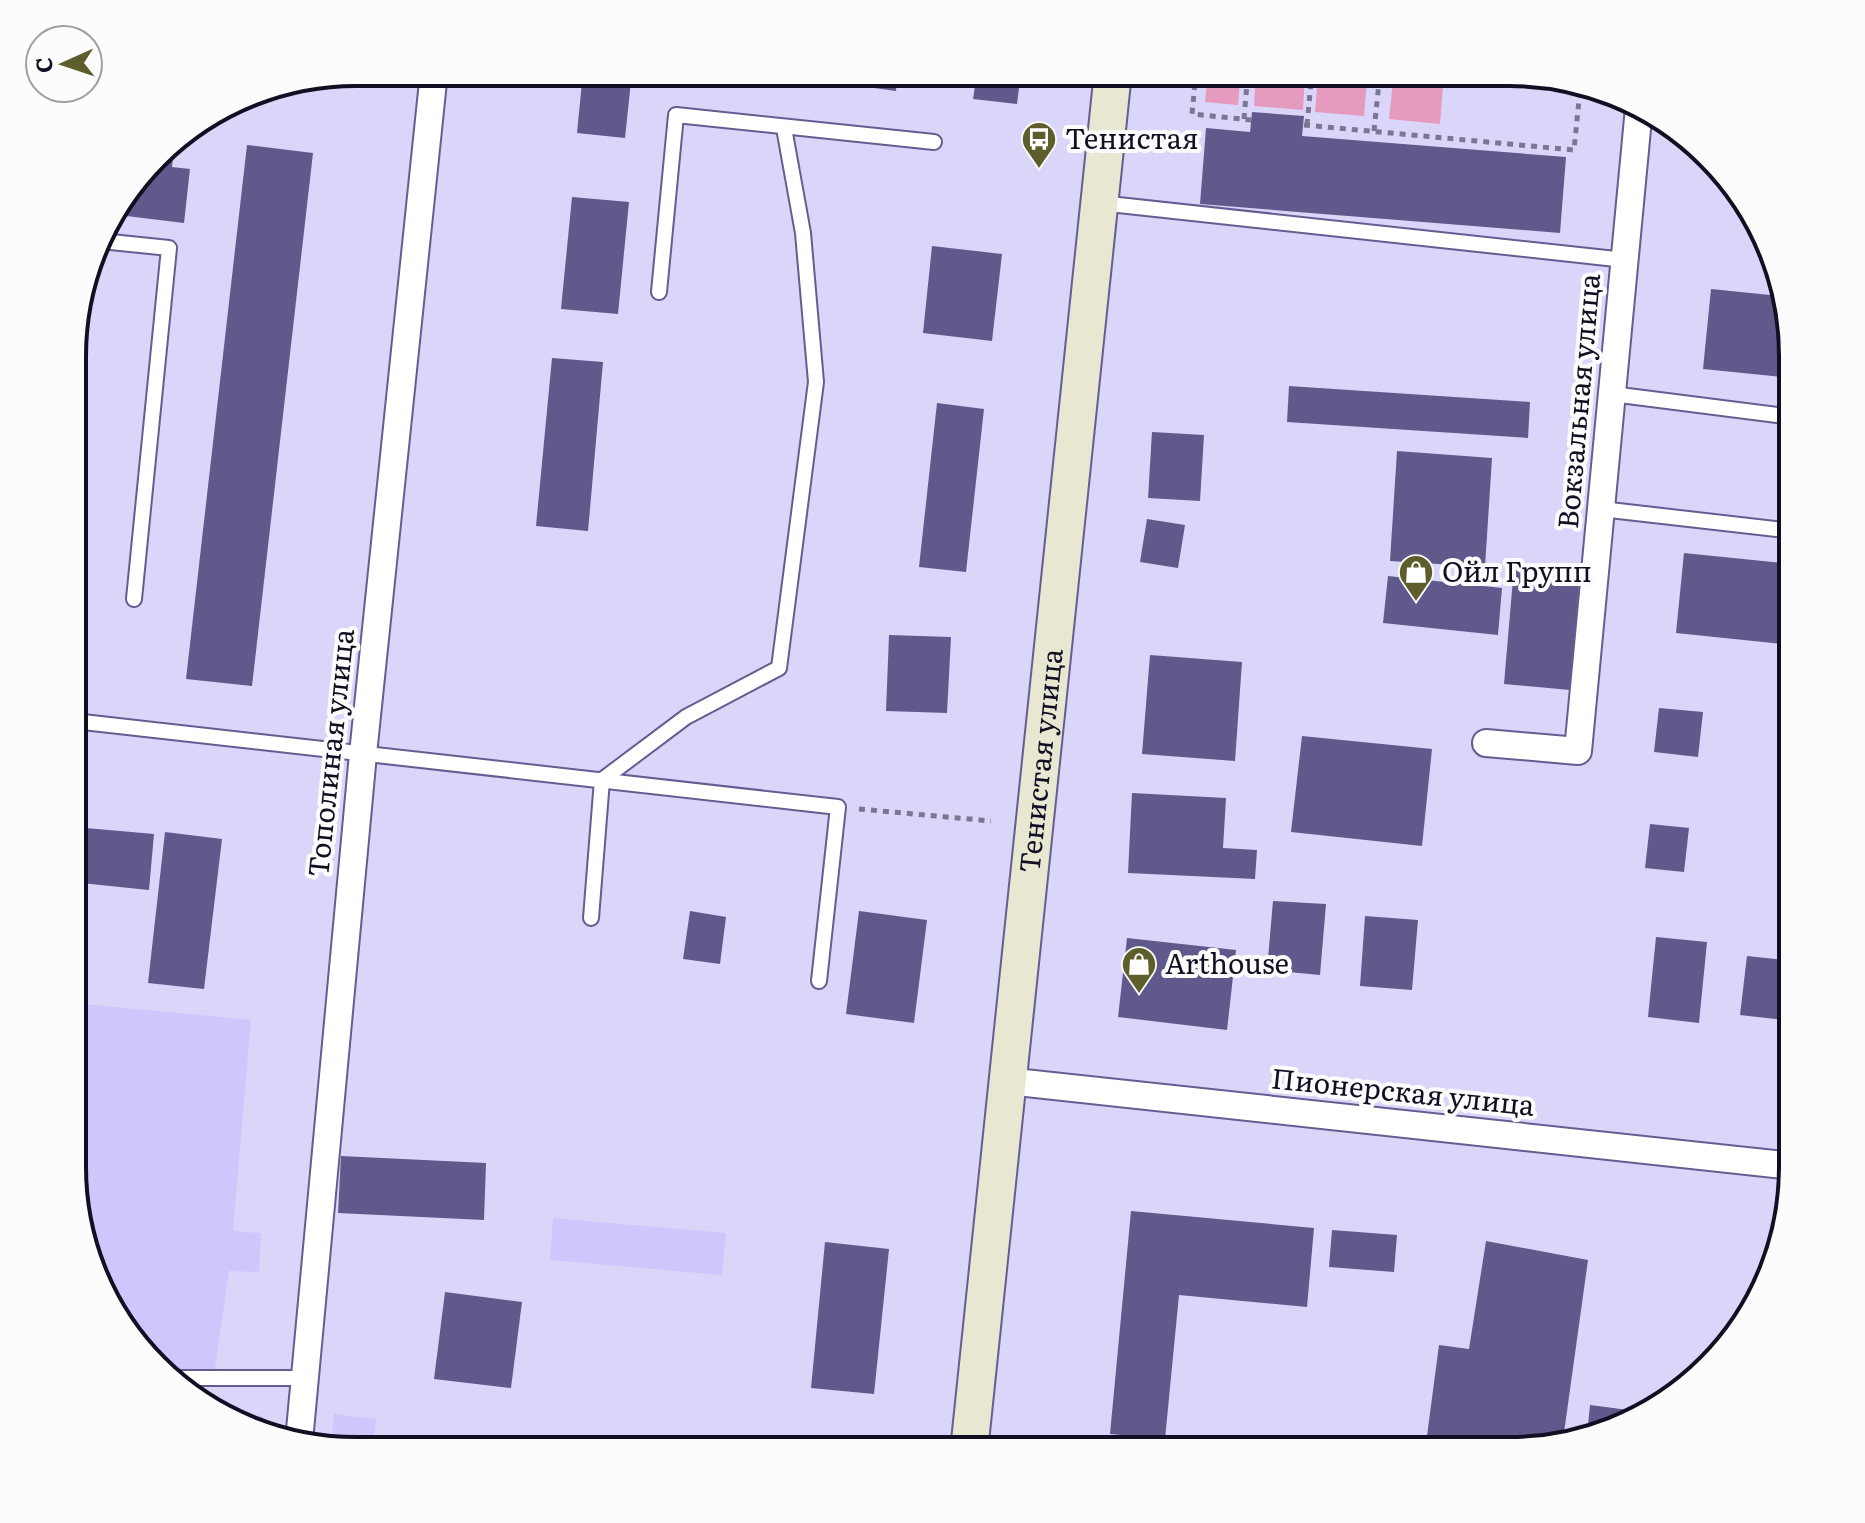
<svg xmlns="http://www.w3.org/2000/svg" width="1865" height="1523" font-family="Literata,serif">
<rect width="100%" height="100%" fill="#dad6f9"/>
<!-- built -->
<g fill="#cdc7fb">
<path d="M 73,1003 L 251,1020 L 233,1231 L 261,1233 L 259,1272 L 229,1271 L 214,1375 L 162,1372 L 156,1368 L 101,1292 L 73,1186 Z"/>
<path d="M 553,1218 L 726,1233 L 722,1275 L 550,1260 Z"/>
<path d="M 334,1414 L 376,1419 L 373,1450 L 331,1449 Z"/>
<path d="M 226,1415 L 263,1416 L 264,1433 L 247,1429 Z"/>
</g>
<!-- green -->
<g fill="#e49bbd">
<path d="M 1208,72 L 1241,72 L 1238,105 L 1205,102 Z"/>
<path d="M 1256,72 L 1305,73 L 1303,110 L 1254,106 Z"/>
<path d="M 1318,75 L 1367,79 L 1364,116 L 1315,112 Z"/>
<path d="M 1393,81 L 1443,86 L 1440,124 L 1389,119 Z"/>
</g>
<!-- building -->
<g fill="#60598b">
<path d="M 583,72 L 632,72 L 625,138 L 577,133 Z"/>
<path d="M 853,72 L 1021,72 L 1017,104 L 973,99 L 975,86 L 897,76 L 896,91 L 852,85 Z"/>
<path d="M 1252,112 L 1304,116 L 1302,136 L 1566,157 L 1560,233 L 1200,204 L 1206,128 L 1250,132 Z"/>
<path d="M 175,139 L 172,167 L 190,169 L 184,223 L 110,214 Z"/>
<path d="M 247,145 L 313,153 L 252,686 L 186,679 Z"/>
<path d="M 572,197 L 629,202 L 618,314 L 561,309 Z"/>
<path d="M 932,246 L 1002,254 L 992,341 L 923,333 Z"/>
<path d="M 1711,289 L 1781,296 L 1793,356 L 1793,378 L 1703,369 Z"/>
<path d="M 552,358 L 603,362 L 588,531 L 536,526 Z"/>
<path d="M 1289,386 L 1530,402 L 1528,438 L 1287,422 Z"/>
<path d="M 937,403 L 984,409 L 966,572 L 919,567 Z"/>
<path d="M 1152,432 L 1204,435 L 1200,501 L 1148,498 Z"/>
<path d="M 1397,451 L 1492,458 L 1485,567 L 1390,561 Z"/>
<path d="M 1147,519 L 1185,525 L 1178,568 L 1140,562 Z"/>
<path d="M 1684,553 L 1793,564 L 1793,645 L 1676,633 Z"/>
<path d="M 1514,567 L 1580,573 L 1570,690 L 1504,684 Z"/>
<path d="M 1388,576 L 1502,588 L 1498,635 L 1383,623 Z"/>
<path d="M 889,635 L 951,637 L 947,713 L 886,711 Z"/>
<path d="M 1150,655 L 1242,662 L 1235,761 L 1142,754 Z"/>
<path d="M 1659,708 L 1703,712 L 1698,757 L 1654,752 Z"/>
<path d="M 1302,736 L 1432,749 L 1422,846 L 1291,832 Z"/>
<path d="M 1132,793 L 1226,798 L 1223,848 L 1257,850 L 1255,879 L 1128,873 Z"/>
<path d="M 1650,824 L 1689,828 L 1684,872 L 1645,868 Z"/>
<path d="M 86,828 L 154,834 L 149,890 L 81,883 Z"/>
<path d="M 165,832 L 222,839 L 204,989 L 148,983 Z"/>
<path d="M 1273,901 L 1326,904 L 1320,975 L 1267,970 Z"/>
<path d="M 690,911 L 726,917 L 720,964 L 683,959 Z"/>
<path d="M 859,911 L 927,920 L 914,1023 L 846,1014 Z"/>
<path d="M 1365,916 L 1418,920 L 1412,990 L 1360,986 Z"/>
<path d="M 1656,937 L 1707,942 L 1699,1023 L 1648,1017 Z"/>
<path d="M 1127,938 L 1236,950 L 1227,1030 L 1118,1017 Z"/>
<path d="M 1747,956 L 1793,961 L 1792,1021 L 1740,1015 Z"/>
<path d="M 341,1156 L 486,1163 L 484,1220 L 338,1213 Z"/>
<path d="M 1131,1211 L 1314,1228 L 1307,1307 L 1179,1295 L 1165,1439 L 1110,1434 Z"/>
<path d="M 1332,1230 L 1397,1235 L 1394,1272 L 1329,1267 Z"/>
<path d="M 1486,1241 L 1588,1260 L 1563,1440 L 1509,1451 L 1425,1451 L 1439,1345 L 1469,1349 Z"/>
<path d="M 825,1242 L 889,1249 L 874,1394 L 811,1388 Z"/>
<path d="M 445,1292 L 522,1302 L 511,1388 L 434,1379 Z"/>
<path d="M 1590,1405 L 1644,1412 L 1618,1429 L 1587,1435 Z"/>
<path d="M 1119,1443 L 1169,1449 L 1169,1451 L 1118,1451 Z"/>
</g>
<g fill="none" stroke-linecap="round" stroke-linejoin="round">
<!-- lane casing -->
<g stroke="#645d90" stroke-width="18">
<g id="lane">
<path d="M 1100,203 L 1625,260"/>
<path d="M 101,241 L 169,248 L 134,599"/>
<path d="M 659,292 L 676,115 L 934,142"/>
<path d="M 1612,394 L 1793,417"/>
<path d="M 1601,509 L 1793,531"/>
<path d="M 74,721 L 838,807 L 819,981"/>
<path d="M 591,918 L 602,780 L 686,717 L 779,668 L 816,382 L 803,233 L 784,128"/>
<path d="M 171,1378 L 302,1378"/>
</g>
</g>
<!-- street casing -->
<g stroke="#645d90" stroke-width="30">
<g id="street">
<path d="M 1486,743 L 1578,751 L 1639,108"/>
<path d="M 1007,1081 L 1792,1166"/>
<path d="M 299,1441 L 363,754 L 434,72"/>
</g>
</g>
<!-- secondary casing -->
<g stroke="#645d90" stroke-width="40">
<g id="secondary">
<path id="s1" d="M 969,1451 L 1113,72"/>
</g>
</g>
<!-- path -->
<g stroke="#7b7793" stroke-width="5" stroke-dasharray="6 6" stroke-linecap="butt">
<path d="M 1196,72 L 1192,114 L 1251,120"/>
<path d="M 1244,119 L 1248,72"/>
<path d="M 1304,125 L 1574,150 L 1580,90 L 1391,73"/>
<path d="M 1307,125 L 1312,72"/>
<path d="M 1374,131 L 1380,73"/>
<path d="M 859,809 L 991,821"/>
</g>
<!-- lane -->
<use href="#lane" stroke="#fff" stroke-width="14"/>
<!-- street -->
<use href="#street" stroke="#fff" stroke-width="26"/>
<!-- secondary -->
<use href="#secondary" stroke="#e8e8d2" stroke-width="36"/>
</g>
<!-- icons -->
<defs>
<g id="bus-pin" transform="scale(1.8)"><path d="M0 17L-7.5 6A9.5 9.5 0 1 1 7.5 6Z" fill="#5d5e2b" stroke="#fcfcfc"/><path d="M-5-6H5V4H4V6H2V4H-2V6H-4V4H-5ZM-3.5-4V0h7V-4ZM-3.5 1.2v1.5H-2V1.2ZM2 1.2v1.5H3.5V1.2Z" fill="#fff"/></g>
<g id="shop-pin" transform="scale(1.8)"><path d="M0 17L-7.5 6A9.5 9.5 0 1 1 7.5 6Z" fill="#5d5e2b" stroke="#fcfcfc"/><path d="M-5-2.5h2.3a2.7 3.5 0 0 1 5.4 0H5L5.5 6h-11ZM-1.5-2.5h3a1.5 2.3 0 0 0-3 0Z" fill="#fff"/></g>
</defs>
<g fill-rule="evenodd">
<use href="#bus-pin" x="1039" y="139"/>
<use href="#shop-pin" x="1416" y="572"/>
<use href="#shop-pin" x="1139" y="964"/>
</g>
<g text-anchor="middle" stroke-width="8" stroke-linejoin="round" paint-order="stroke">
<!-- poi labels -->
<g font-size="28" fill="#130f23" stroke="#fcfcfc" text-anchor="start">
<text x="1065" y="149">Тенистая</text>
<text x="1442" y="582">Ойл Групп</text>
<text x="1165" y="974">Arthouse</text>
</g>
<!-- street labels -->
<g font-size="28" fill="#130f23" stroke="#fcfcfc">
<text transform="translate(1579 401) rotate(-85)" y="10">Вокзальная улица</text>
<text transform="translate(331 753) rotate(-84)" y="10">Тополиная улица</text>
<text dy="10" stroke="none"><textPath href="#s1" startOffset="694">Тенистая улица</textPath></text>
<text transform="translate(1403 1092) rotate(6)" y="10">Пионерская улица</text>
</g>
</g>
<!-- crop -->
<path d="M0 0H1865V1523H0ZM356 86H1509A270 270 0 0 1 1779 356V1167A270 270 0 0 1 1509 1437H356A270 270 0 0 1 86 1167V356A270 270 0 0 1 356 86Z" fill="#fcfcfc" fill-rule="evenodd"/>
<path fill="none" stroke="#130f23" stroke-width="4" d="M356 86H1509A270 270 0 0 1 1779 356V1167A270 270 0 0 1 1509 1437H356A270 270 0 0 1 86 1167V356A270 270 0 0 1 356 86Z"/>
<!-- north arrow -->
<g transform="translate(64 64) rotate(267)"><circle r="38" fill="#fcfcfc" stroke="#9f9da5" stroke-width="2"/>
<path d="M0-6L14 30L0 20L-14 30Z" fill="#5d5e2b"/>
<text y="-12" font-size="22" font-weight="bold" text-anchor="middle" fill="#130f23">С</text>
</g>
</svg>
